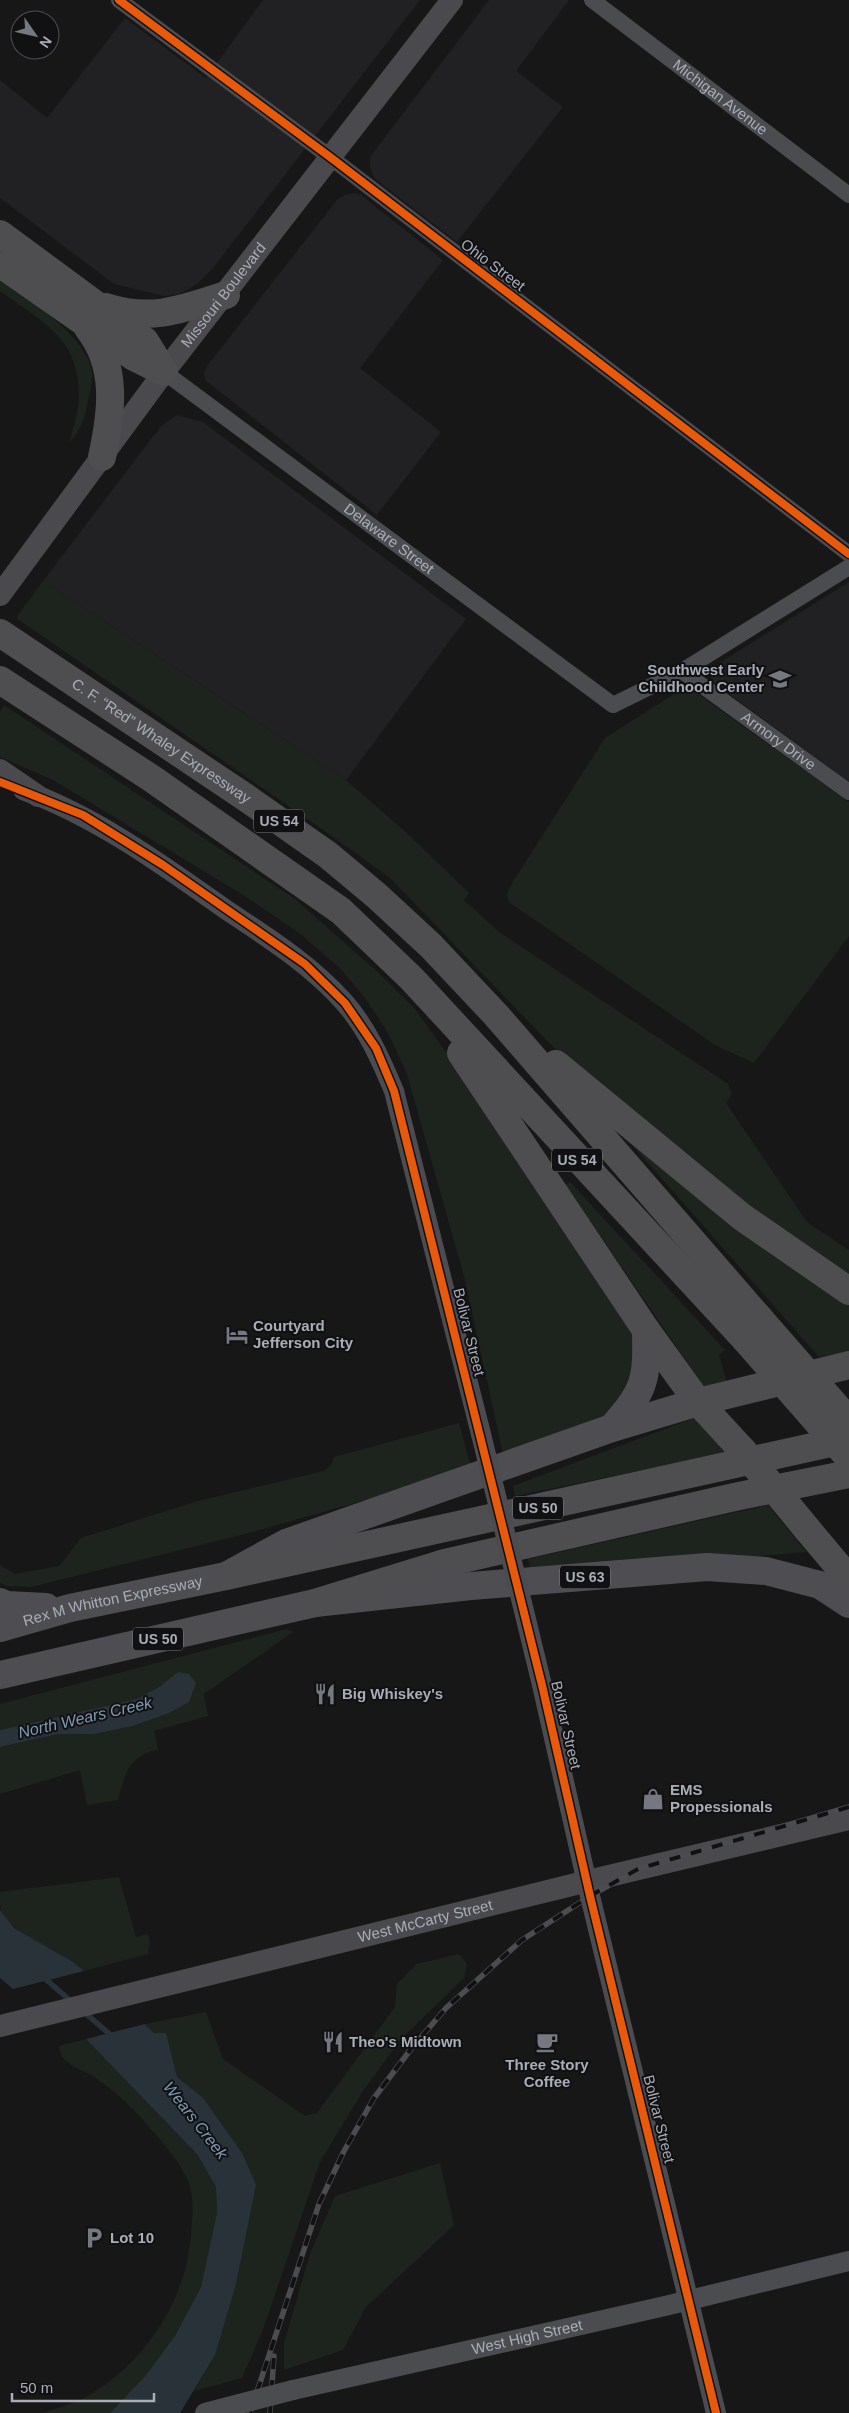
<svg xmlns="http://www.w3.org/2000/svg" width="849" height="2413" font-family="Arial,sans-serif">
<rect width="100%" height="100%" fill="#171717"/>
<!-- built -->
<g fill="#212123">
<path d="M 263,0 L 420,0 L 213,268 L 197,284 L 179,294 L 164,296 L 114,284 L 0,198 L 0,80 L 47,118 L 125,18 L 206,78 Z"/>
<path d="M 489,0 L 569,0 L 516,71 L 563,107 L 457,242 L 375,179 L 370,168 L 370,157 Z"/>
<path d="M 355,193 L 361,195 L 443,260 L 360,368 L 441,432 L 377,515 L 205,380 L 204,373 L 207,366 L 337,200 L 345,195 Z"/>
<path d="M 177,415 L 203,422 L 466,619 L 346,780 L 43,581 L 161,426 Z"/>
<path d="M 849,582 L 849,782 L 713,682 L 710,675 L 713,667 Z"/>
</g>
<!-- green -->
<g fill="#1d241e">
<path d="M 0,278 C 27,299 89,337 92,373 C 93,381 90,389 89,396 C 86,414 83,428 70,442 C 72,428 78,415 79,400 C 81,339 44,323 0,291 Z"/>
<path d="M 43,581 L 346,780 L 408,834 L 469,893 L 464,900 L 499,932 L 728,1084 L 732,1094 L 726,1103 L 807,1222 L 849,1250 L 849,1278 L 750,1206 L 559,1053 L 390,878 L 332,836 L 16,618 Z"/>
<path d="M 682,689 L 691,689 L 849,802 L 849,936 L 754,1063 L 715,1045 L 509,902 L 507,894 L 512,883 L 605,738 Z"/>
<path d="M 4,705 L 295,899 L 380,974 L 415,1009 L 485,1106 L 640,1339 L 641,1360 L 618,1411 L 504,1459 L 465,1280 L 407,1074 L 387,1031 L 365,998 L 339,967 L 299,933 L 245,896 L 53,780 L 0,757 L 0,712 Z"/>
<path d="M 628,1133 L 849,1301 L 849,1352 L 819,1357 L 633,1146 Z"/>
<path d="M 570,1182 L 725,1350 L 719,1355 L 727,1383 L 705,1388 L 565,1185 Z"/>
<path d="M 694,1418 L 701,1420 L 727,1453 L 515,1496 L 513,1486 Z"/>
<path d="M 459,1423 L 472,1470 L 245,1534 L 31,1587 L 7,1586 L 0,1583 L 0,1565 L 15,1574 L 59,1566 L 81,1538 L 198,1501 L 324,1471 L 331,1465 L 334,1457 Z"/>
<path d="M 768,1505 L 806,1552 L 532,1575 L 528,1559 Z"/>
<path d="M 287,1629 L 293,1632 L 204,1694 L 208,1716 L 154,1731 L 158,1749 C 129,1757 125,1772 118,1800 L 87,1805 L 80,1770 L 0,1794 L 0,1747 L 58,1734 L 94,1734 L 133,1726 L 169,1713 L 178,1672 L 159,1687 L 137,1699 L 0,1730 L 0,1704 Z"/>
<path d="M 119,1877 L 136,1937 L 148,1934 L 150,1943 L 148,1954 L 84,1971 C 60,1948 17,1941 1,1911 C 0,1906 0,1897 0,1892 Z"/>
<path d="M 459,1954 L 467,1964 L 464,1978 L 401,2039 L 363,2091 L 320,2162 L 264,2327 L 242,2378 L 194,2391 L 215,2355 L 235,2288 L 203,2099 L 177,2077 L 166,2033 L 154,2033 L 145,2024 L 206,2012 L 223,2059 L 305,2116 L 317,2113 L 395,2007 L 397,1984 L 416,1964 Z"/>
<path d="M 86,2039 L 197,2154 L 216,2187 L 217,2213 L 201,2287 L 175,2336 L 146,2375 L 110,2413 L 43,2413 C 57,2408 73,2404 86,2397 C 144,2364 185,2303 191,2236 C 192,2222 194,2204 191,2191 C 185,2164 159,2139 142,2119 C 129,2104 113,2090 97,2079 C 88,2072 73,2068 65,2060 C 61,2055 60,2052 59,2046 Z"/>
<path d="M 440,2163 L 454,2225 L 366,2307 L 343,2350 L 284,2370 L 284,2343 L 310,2254 L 335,2196 Z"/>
</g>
<!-- water -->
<g fill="#2a3239">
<path d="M 178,1672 L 189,1674 L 196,1683 L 189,1702 L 169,1713 L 133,1726 L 94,1734 L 58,1734 L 0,1747 L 0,1730 L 137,1699 L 159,1687 Z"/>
<path d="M 0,1910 L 14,1928 L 73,1962 L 84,1971 L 13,1989 L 0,1978 Z"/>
<path d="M 145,2024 L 154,2033 L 166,2033 L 177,2077 L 203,2098 L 242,2153 L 256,2185 L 235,2288 L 215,2355 L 180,2413 L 110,2413 L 146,2375 L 175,2336 L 201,2287 L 217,2213 L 216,2187 L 197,2154 L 86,2039 Z"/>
</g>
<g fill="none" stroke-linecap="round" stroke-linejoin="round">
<!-- stream -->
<g stroke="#2a3239" stroke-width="5.5">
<path d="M 42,1976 L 73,2003"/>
<path d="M 84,2012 L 113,2037"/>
</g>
<!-- minor -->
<g stroke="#4b4c50" stroke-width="16">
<path d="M 119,0 L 330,157 L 849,554"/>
<path id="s1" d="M 592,0 L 849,195"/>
<path id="s2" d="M 164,372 L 613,705 L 682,671 L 849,567"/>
<path id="s3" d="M 682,671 L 849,792"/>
</g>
<!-- tertiary -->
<g stroke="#4b4c50" stroke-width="20">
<path d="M 23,790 C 97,817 161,864 225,909 C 267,937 310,964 344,1002 C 367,1028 381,1060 394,1091 L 481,1434"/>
<path d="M 542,1685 L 590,1896 L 716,2413"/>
<path id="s4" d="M 293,2390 L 665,2306 L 849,2261"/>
</g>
<!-- secondary -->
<g stroke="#4a4a4e" stroke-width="22">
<path id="s5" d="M 0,595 L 164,372 L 452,0"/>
<path d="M 0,770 L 38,796"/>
<path id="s6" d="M 0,2026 L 588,1881 L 849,1819"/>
</g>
<!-- trunk -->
<g stroke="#4e4e52" stroke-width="28">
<path d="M 612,1428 C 646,1389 647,1380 646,1330"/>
<path d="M 0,1602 L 7,1605 L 46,1607"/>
<path id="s7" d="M 0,1628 L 70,1608 L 226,1576 L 286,1543 L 612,1428 L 698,1402"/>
<path d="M 0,1675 L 315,1603 L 471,1586 L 707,1567 L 766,1571 L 820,1585 L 849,1604"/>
</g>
<!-- motorway -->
<g stroke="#4e4e51" stroke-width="28">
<path d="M 0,234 L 145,341 L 164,372"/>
<path d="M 0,266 L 8,269 L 134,357 L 164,372"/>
<path d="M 106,307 C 151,322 183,309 226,295"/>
<path d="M 88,328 C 118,366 112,412 102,457"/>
<path id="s8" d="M 0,633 L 245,797 L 328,855 L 377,896 L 431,946 L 496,1015 L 759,1318"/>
<path d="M 0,680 L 151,778 L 341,911 L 412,979 L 745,1339"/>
<path d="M 461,1053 L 646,1330 L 698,1402 L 743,1451"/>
<path d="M 556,1064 L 742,1217 L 849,1291"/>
<path d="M 698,1402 L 849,1365"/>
<path d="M 807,1529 L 849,1579"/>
<path d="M 226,1576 L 849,1439"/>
<path d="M 315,1603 L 445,1563 L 739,1496 L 849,1474"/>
</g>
<!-- rail casing -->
<g stroke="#4b4c4f" stroke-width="5.5">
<g id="rail">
<path d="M 250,2413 L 319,2204 L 344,2151 L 374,2098 L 411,2049 L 446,2008 L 522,1940 L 590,1896 L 638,1869 L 849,1807"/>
<path d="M 270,2413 L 274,2356"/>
</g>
</g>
<!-- rail -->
<use href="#rail" stroke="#111113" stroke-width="4" stroke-dasharray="11" stroke-linecap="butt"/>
<!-- tertiary-bridge -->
<g stroke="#4b4c50" stroke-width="20">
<path d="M 481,1434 L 542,1685"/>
<path d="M 205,2413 L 293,2390"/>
</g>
<!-- motorway-bridge -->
<g stroke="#4e4e51" stroke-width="28">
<path d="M 759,1318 L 849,1421"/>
<path d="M 745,1339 L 849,1458"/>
<path d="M 743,1451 L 807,1529"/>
</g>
<!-- cycleway casing -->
<g stroke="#111113" stroke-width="11">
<g id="cycleway">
<path d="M 119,0 L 330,157 L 849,554"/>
<path d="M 0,782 L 83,815 L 163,865 L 305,964 L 345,1003 L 376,1048 L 394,1091 L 542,1685 L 590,1896 L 716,2413"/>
</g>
</g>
<!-- cycleway -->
<use href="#cycleway" stroke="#e8590c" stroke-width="8"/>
</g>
<!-- icons -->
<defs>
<g id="school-bare" transform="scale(1.725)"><path d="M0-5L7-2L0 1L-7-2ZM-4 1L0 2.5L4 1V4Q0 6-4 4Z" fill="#757880" stroke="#111113" stroke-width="2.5" paint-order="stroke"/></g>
<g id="hotel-bare" transform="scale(1.725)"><path d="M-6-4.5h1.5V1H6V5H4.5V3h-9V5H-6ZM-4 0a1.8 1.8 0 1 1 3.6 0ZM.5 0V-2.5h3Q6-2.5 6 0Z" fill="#757880" stroke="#111113" stroke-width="2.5" paint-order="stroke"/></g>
<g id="restaurant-bare" transform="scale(1.725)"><path d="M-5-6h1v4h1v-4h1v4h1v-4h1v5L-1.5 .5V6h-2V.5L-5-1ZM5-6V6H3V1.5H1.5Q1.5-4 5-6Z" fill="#757880" stroke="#111113" stroke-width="2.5" paint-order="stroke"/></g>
<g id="shop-bare" transform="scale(1.725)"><path d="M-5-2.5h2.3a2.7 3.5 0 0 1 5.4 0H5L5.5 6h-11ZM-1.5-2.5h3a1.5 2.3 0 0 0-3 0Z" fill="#757880" stroke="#111113" stroke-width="2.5" paint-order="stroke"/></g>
<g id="cafe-bare" transform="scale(1.725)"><path d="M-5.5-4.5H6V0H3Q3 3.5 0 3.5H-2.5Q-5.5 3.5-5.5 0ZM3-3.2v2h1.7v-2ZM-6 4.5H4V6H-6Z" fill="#757880" stroke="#111113" stroke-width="2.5" paint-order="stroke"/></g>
<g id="parking-bare" transform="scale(1.725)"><path d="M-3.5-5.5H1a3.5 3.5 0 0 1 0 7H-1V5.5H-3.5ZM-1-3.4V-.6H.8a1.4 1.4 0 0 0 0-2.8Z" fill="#757880" stroke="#111113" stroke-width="2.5" paint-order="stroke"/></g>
</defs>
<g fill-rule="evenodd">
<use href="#school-bare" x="780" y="679"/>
<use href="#hotel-bare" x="237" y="1335"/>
<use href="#restaurant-bare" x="325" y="1694"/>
<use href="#shop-bare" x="653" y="1799"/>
<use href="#restaurant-bare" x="333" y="2042"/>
<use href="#cafe-bare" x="547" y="2042"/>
<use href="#parking-bare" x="94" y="2238"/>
</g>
<g text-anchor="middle" stroke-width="4" stroke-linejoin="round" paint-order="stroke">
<!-- shield labels -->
<g fill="#111113" stroke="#7b7e86" stroke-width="1">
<rect x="254" y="809.5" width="50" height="23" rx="4"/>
<rect x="552" y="1148.5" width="50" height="23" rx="4"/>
<rect x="513" y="1496.5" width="50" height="23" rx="4"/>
<rect x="560" y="1565.5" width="50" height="23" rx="4"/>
<rect x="133" y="1627.5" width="50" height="23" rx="4"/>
</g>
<g font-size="14" font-weight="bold" fill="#a8adb8">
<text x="279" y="826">US 54</text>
<text x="577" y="1165">US 54</text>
<text x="538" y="1513">US 50</text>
<text x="585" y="1582">US 63</text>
<text x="158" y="1644">US 50</text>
</g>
<!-- street labels -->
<g font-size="15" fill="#a8adb8" stroke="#111113">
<text dy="5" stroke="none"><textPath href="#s1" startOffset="161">Michigan Avenue</textPath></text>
<text transform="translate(493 265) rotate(37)" y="5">Ohio Street</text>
<text dy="5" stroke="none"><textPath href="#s5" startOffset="374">Missouri Boulevard</textPath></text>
<text dy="5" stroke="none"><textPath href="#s2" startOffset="280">Delaware Street</textPath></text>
<text dy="5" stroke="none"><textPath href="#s3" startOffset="119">Armory Drive</textPath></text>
<text dy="5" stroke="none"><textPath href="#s8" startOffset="194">C. F. “Red” Whaley Expressway</textPath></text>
<text transform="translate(469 1332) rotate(76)" y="5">Bolivar Street</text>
<text dy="5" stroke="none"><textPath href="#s7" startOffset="116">Rex M Whitton Expressway</textPath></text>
<text transform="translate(566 1725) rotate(77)" y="5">Bolivar Street</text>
<text dy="5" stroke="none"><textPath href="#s6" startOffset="438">West McCarty Street</textPath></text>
<text transform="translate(659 2119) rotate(76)" y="5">Bolivar Street</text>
<text dy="5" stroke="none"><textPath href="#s4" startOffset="240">West High Street</textPath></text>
</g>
<!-- poi labels -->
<g font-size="15" font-weight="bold" fill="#a8adb8" stroke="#111113" text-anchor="start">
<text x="764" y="675" text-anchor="end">Southwest Early<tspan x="764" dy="17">Childhood Center</tspan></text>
<text x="253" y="1331">Courtyard<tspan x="253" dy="17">Jefferson City</tspan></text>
<text x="342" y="1699">Big Whiskey's</text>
<text x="670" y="1795">EMS<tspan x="670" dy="17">Propessionals</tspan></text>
<text x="349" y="2047">Theo's Midtown</text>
<text x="547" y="2070" text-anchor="middle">Three Story<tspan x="547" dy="17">Coffee</tspan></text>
<text x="110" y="2243">Lot 10</text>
</g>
<!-- water labels -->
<g font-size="16" font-style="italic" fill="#7f9bb3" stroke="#111113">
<text transform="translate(85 1717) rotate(-13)" y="6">North Wears Creek</text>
<text transform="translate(196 2120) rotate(52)" y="6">Wears Creek</text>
</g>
</g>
<!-- north arrow -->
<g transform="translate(35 35) rotate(124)"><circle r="24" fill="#111113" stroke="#4d4f55"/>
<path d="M0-4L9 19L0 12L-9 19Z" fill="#757880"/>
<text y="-8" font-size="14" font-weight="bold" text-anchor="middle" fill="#a8adb8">N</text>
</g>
<!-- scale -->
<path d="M12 2393v8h142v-8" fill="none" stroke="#a8adb8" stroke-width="2.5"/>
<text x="20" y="2393" font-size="15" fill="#a8adb8" stroke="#111113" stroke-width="4" paint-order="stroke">50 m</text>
</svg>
